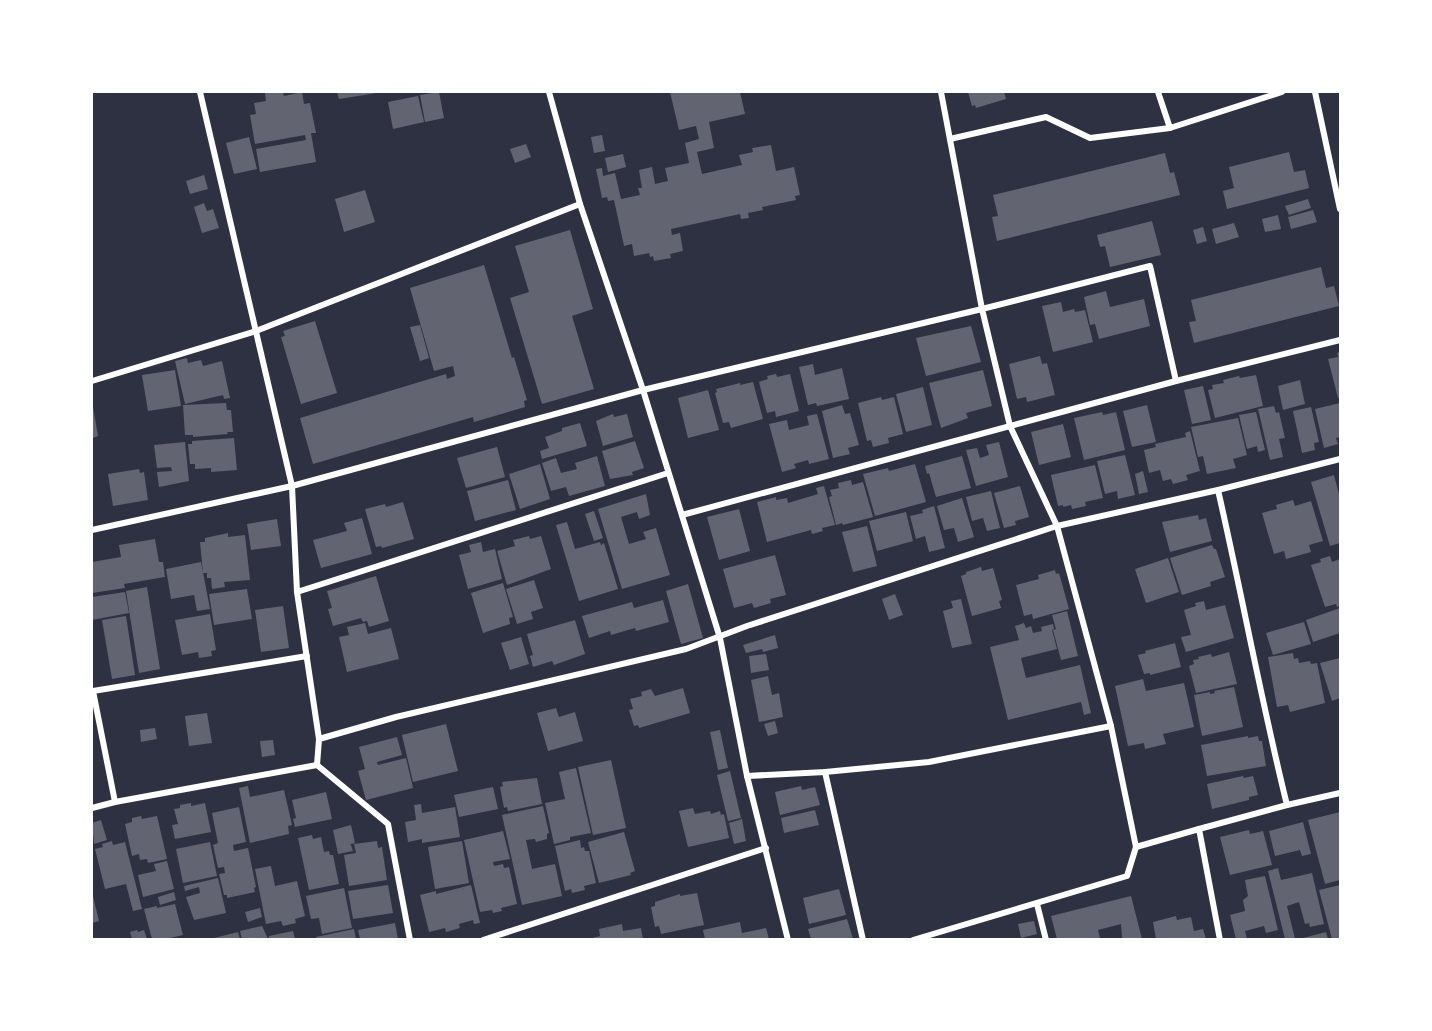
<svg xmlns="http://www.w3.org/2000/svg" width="1432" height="1031" font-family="'IBM Plex Serif',serif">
<rect width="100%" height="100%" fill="#2d3142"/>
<!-- building -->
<g fill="#626471">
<path d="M 275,92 L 283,92 L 284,96 L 302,92 L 304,104 L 310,103 L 316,133 L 311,133 L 316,162 L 260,172 L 256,149 L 306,140 L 305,135 L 255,144 L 250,115 L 256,114 L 254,103 L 266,101 L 265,93 Z"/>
<path d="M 337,92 L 377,92 L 377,93 L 339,99 Z"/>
<path d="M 439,92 L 444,118 L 425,122 L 420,95 Z"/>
<path d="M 670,92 L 740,92 L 745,114 L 709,122 L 714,148 L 697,152 L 702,174 L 742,165 L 739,155 L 753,152 L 752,148 L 771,145 L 776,171 L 794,167 L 800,195 L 795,196 L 796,200 L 762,207 L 763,210 L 748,213 L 749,218 L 741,219 L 740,214 L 671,229 L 672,235 L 680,233 L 683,251 L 670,254 L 671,258 L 654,261 L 653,256 L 650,257 L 649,253 L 634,256 L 632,244 L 624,246 L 614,200 L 608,201 L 607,197 L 602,198 L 596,169 L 602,168 L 603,176 L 615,173 L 621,199 L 640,195 L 638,188 L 642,188 L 639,170 L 652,167 L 655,184 L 668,181 L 665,168 L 689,163 L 685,143 L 699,139 L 696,126 L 679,130 Z"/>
<path d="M 968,92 L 1004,92 L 1006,99 L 976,108 L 975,105 L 972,106 Z"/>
<path d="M 418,96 L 424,122 L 393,129 L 388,102 Z"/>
<path d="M 602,135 L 605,151 L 594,153 L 591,137 Z"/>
<path d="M 249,137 L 257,169 L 234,174 L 226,143 Z"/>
<path d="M 526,144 L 531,157 L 515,163 L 510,149 Z"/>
<path d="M 1289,152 L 1294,172 L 1305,170 L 1309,188 L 1227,209 L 1223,191 L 1234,188 L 1229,167 Z"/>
<path d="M 1165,153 L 1170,173 L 1174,172 L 1180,195 L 997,241 L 992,217 L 998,216 L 993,195 Z"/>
<path d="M 623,154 L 626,167 L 608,172 L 605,158 Z"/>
<path d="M 204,175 L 208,189 L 190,194 L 186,181 Z"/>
<path d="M 365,190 L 375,222 L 344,232 L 335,199 Z"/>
<path d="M 1308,199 L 1311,208 L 1289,215 L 1285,206 Z"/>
<path d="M 204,203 L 207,211 L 213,209 L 219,228 L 202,233 L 194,207 Z"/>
<path d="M 1313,210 L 1317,222 L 1291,229 L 1288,217 Z"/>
<path d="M 1278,215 L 1281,229 L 1265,232 L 1262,219 Z"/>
<path d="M 1152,221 L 1161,255 L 1110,267 L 1105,246 L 1100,247 L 1097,235 Z"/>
<path d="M 1234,223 L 1239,237 L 1216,244 L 1212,229 Z"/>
<path d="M 1203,227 L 1207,241 L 1197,244 L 1193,230 Z"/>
<path d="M 570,230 L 593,309 L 572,316 L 594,389 L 542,404 L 510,298 L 529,292 L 515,246 Z"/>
<path d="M 484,265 L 512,358 L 514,357 L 527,400 L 524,401 L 525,407 L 474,422 L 473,417 L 313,464 L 300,418 L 446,374 L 447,379 L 455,376 L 453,366 L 434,371 L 410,288 Z"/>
<path d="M 1321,267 L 1326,288 L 1334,286 L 1339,306 L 1194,343 L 1189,322 L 1196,321 L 1191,300 Z"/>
<path d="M 1106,291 L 1110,307 L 1144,299 L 1150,326 L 1099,339 L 1095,324 L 1090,325 L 1084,297 Z"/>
<path d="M 1061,302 L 1063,312 L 1074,309 L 1075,312 L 1085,310 L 1093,342 L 1053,352 L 1042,306 Z"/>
<path d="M 315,321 L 337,393 L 301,404 L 281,337 L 285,336 L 283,331 Z"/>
<path d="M 420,325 L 429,358 L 420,361 L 410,327 Z"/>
<path d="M 971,326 L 981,362 L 926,376 L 916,338 Z"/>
<path d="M 1340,352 L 1340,397 L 1338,398 L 1328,359 L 1338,357 L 1337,353 Z"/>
<path d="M 1040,356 L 1042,364 L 1047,363 L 1055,395 L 1027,402 L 1026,397 L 1017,399 L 1009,364 Z"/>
<path d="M 187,358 L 188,363 L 201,360 L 203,366 L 222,361 L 230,398 L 224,399 L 223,395 L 185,404 L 175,361 Z"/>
<path d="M 813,364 L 815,375 L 842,368 L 849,399 L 817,406 L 816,403 L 808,405 L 799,367 Z"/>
<path d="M 175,370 L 181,406 L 148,411 L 142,375 Z"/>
<path d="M 983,370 L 992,406 L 966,413 L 968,418 L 941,428 L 929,383 Z"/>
<path d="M 776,374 L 777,377 L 790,374 L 799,411 L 776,417 L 775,411 L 767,413 L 759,382 L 768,379 L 767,376 Z"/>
<path d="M 1256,375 L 1263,406 L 1215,418 L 1208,390 L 1213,389 L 1212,385 L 1224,383 L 1223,380 L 1239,376 L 1240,378 Z"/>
<path d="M 1300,380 L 1305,404 L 1283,410 L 1278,386 Z"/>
<path d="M 753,382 L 763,419 L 731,428 L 729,422 L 723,423 L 715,393 L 717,392 L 716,389 L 740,383 L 740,385 Z"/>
<path d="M 1203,386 L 1211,420 L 1192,424 L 1184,390 Z"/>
<path d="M 923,387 L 932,425 L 906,432 L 896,394 Z"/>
<path d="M 708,390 L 719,430 L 688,438 L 678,398 Z"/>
<path d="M 881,397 L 882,400 L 894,397 L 903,434 L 888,438 L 889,443 L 873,447 L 871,440 L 867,441 L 858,403 Z"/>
<path d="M 92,401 L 98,436 L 93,438 L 92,430 Z"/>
<path d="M 226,403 L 227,410 L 231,410 L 233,432 L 227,432 L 228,434 L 193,437 L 193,435 L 185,435 L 183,405 Z"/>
<path d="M 1340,403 L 1340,437 L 1336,438 L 1338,444 L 1324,448 L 1315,409 Z"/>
<path d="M 842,405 L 845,414 L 850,413 L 859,445 L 848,448 L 850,454 L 833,458 L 822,411 Z"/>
<path d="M 1147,405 L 1156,442 L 1132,447 L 1123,411 Z"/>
<path d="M 1274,406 L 1276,413 L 1279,412 L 1285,438 L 1279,439 L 1283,457 L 1270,460 L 1258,409 Z"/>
<path d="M 1311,407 L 1319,442 L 1314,443 L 1315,450 L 1302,453 L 1293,411 Z"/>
<path d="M 1102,412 L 1103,415 L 1116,412 L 1125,450 L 1084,460 L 1074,418 Z"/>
<path d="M 1256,412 L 1265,450 L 1258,452 L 1257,446 L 1247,449 L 1239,415 Z"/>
<path d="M 613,414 L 614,417 L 627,414 L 633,437 L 603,446 L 596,421 Z"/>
<path d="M 817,414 L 829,459 L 809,464 L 808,460 L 794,464 L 796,468 L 782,472 L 769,424 L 787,420 L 789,430 L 809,425 L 807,416 Z"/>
<path d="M 1238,418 L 1247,455 L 1233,459 L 1236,468 L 1207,474 L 1203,456 L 1198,457 L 1191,427 Z"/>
<path d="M 580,423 L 587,446 L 542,459 L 540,451 L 549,448 L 545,437 L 562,431 L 562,428 Z"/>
<path d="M 1063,424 L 1071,457 L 1039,465 L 1031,432 Z"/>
<path d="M 1190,431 L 1200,471 L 1186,475 L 1188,480 L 1173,484 L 1171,479 L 1163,481 L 1160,470 L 1149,473 L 1144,450 L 1156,447 L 1155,444 L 1186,437 L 1185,433 Z"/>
<path d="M 234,438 L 237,470 L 211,472 L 211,468 L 195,469 L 195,464 L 190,464 L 188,444 L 192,444 L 192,441 Z"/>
<path d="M 635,441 L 644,468 L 632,472 L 633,475 L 610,479 L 602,451 Z"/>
<path d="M 185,442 L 189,481 L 159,487 L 157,472 L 172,471 L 171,467 L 157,468 L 154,445 Z"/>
<path d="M 999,442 L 1008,477 L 976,486 L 966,450 L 977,448 L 980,458 L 989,455 L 986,445 Z"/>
<path d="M 497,447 L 505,477 L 466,488 L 457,458 Z"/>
<path d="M 1125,455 L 1135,495 L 1118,499 L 1117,491 L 1105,494 L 1097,461 Z"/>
<path d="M 597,456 L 605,486 L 569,496 L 566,487 L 551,491 L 542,463 L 556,458 L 561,473 L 577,469 L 575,463 Z"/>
<path d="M 962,456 L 971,488 L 936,497 L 929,473 L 927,474 L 925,466 Z"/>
<path d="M 540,464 L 550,499 L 520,509 L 509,474 Z"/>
<path d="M 915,464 L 926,502 L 875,516 L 863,474 L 888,468 L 889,471 Z"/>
<path d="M 1095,465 L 1103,498 L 1085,502 L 1086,506 L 1072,509 L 1071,505 L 1063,507 L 1063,505 L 1058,506 L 1051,475 Z"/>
<path d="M 139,469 L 140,473 L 144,472 L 148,500 L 113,506 L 108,474 Z"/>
<path d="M 1143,471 L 1148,492 L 1139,494 L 1135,474 Z"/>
<path d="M 1334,475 L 1340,498 L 1340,543 L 1330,546 L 1311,482 Z"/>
<path d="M 508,480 L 516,510 L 475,521 L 467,491 Z"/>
<path d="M 851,480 L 852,485 L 863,482 L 873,517 L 843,525 L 842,523 L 836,525 L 829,497 L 832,496 L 830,490 L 839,488 L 838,483 Z"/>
<path d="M 824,486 L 835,525 L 822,528 L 823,531 L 812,534 L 811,530 L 767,542 L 757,502 L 776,497 L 776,500 L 787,498 L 788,503 L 818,494 L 816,488 Z"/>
<path d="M 1020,486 L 1029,517 L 1015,521 L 1016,525 L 1004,528 L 994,493 Z"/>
<path d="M 991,491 L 1000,528 L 987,531 L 983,518 L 972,521 L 966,497 Z"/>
<path d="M 646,494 L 650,515 L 639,519 L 637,512 L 621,517 L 629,544 L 646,539 L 643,532 L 656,528 L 670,575 L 622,589 L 598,509 Z"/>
<path d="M 962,498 L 974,537 L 958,542 L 954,528 L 944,530 L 937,506 Z"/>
<path d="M 1293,500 L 1295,506 L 1311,501 L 1323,541 L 1309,545 L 1311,552 L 1286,559 L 1284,551 L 1274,554 L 1262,513 L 1277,509 L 1276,505 Z"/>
<path d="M 403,502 L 414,539 L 382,548 L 381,546 L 376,547 L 365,509 L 385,504 L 386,507 Z"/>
<path d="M 934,506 L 945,548 L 929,552 L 925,536 L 916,539 L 910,516 L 923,513 L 922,510 Z"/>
<path d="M 739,509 L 750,551 L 719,560 L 707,517 Z"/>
<path d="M 594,511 L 603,538 L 594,541 L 585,514 Z"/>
<path d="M 906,512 L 913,541 L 877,551 L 869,521 Z"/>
<path d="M 1198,515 L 1199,520 L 1206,518 L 1212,541 L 1170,552 L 1162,522 Z"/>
<path d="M 362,518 L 372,554 L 321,568 L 313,540 L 347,531 L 344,523 Z"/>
<path d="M 277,519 L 281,546 L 251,550 L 247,524 Z"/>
<path d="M 567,522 L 575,549 L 600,542 L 601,545 L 604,543 L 618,589 L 579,601 L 556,525 Z"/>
<path d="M 867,526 L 877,566 L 853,572 L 842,532 Z"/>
<path d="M 228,533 L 228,537 L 245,535 L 250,580 L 224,582 L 225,587 L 212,589 L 211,578 L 207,578 L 207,573 L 203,573 L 200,542 L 205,542 L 205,538 Z"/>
<path d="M 529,536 L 530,539 L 541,536 L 551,569 L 507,585 L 497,551 L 515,546 L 513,540 Z"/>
<path d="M 155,539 L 159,562 L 163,562 L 165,577 L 124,584 L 125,588 L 92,593 L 92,562 L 121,557 L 119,545 Z"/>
<path d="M 481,542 L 483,552 L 495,549 L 502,579 L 468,589 L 459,555 L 471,552 L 469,545 Z"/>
<path d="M 1212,545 L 1214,549 L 1216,549 L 1225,577 L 1210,582 L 1211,586 L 1182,595 L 1170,558 Z"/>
<path d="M 775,555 L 786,595 L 770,599 L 771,603 L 754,608 L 752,603 L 734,608 L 723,569 Z"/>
<path d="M 1330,556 L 1332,562 L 1340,559 L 1340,606 L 1337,607 L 1336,604 L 1325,607 L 1311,565 L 1321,562 L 1320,559 Z"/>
<path d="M 1168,558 L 1179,592 L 1146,603 L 1135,569 Z"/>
<path d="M 201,562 L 210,609 L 197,611 L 194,595 L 171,599 L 166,569 Z"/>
<path d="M 981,567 L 982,571 L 993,568 L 1002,600 L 999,601 L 1001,608 L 972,616 L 961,576 L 966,574 L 966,572 Z"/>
<path d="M 1055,570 L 1056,574 L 1059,573 L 1069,609 L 1033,619 L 1032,614 L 1024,616 L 1016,585 L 1039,579 L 1038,575 Z"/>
<path d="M 376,576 L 389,621 L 369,627 L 367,621 L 363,622 L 361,618 L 333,626 L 328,609 L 332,608 L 327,591 Z"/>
<path d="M 534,580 L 543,608 L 531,612 L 533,619 L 517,624 L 506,589 Z"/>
<path d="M 503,583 L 513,617 L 509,618 L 510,624 L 483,633 L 471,593 Z"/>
<path d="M 688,584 L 703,638 L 681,644 L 666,591 Z"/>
<path d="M 147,587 L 160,669 L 139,673 L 126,591 Z"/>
<path d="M 247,589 L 252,619 L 214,625 L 209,594 Z"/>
<path d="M 125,592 L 129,613 L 92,620 L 92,597 Z"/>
<path d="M 895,594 L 903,615 L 889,620 L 882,599 Z"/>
<path d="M 961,599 L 972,644 L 952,648 L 943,611 L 953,608 L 951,601 Z"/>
<path d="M 663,600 L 669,622 L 636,631 L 635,628 L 611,635 L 610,631 L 589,638 L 582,616 L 632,602 L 634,608 Z"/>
<path d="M 1204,601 L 1206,610 L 1225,605 L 1234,638 L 1186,652 L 1181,637 L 1191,635 L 1184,610 L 1196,606 L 1195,603 Z"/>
<path d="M 283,606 L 289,648 L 261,652 L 255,610 Z"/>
<path d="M 1340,608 L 1340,633 L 1313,642 L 1306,620 Z"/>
<path d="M 1067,611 L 1078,656 L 1061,660 L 1053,630 L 1056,629 L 1052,615 Z"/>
<path d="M 210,614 L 216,650 L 211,651 L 212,656 L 199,658 L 198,652 L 182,655 L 175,620 Z"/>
<path d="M 126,616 L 135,675 L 112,679 L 102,620 Z"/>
<path d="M 575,620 L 585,654 L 554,665 L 552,661 L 533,667 L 530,656 L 533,655 L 527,634 Z"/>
<path d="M 1304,622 L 1311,644 L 1273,655 L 1266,633 Z"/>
<path d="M 365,623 L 368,634 L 391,628 L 399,659 L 347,672 L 339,637 L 349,635 L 347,627 Z"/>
<path d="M 1024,623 L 1026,628 L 1031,626 L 1033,633 L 1042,631 L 1041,627 L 1053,624 L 1054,629 L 1052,630 L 1057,649 L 1021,658 L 1026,678 L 1080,665 L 1091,713 L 1084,715 L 1081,702 L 1008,720 L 990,647 L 1019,640 L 1015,626 Z"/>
<path d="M 775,635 L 778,648 L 763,652 L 762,649 L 746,653 L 743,645 Z"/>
<path d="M 521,637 L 529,664 L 510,670 L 501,643 Z"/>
<path d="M 1175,643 L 1181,667 L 1150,675 L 1150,673 L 1144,674 L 1138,655 L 1146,653 L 1145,651 Z"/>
<path d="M 1229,652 L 1237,684 L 1196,693 L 1189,666 L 1194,664 L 1193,660 L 1199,659 L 1198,657 L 1211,654 L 1212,657 Z"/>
<path d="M 1293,653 L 1294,659 L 1298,658 L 1299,663 L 1310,661 L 1311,664 L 1317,663 L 1325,703 L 1290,712 L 1288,705 L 1277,707 L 1268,657 Z"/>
<path d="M 766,654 L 769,670 L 751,673 L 749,656 Z"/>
<path d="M 1340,658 L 1340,698 L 1332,701 L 1320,663 Z"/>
<path d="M 768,676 L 772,695 L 779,693 L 783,717 L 759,722 L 751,680 Z"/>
<path d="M 1143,679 L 1146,691 L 1184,683 L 1194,727 L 1163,734 L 1166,744 L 1145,749 L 1144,743 L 1128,746 L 1115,686 Z"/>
<path d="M 1234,687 L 1243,727 L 1202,736 L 1194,695 L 1210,692 L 1210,694 L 1215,693 L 1214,691 Z"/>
<path d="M 683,688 L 690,713 L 639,728 L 638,725 L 634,726 L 629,710 L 633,709 L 630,699 L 642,696 L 641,692 L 651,689 L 655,696 Z"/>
<path d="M 556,708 L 559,717 L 575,712 L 583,741 L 548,751 L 537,713 Z"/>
<path d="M 207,713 L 212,743 L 189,746 L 185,716 Z"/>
<path d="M 775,721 L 778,733 L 768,736 L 764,724 Z"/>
<path d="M 446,724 L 458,771 L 413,782 L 402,735 Z"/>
<path d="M 155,728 L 157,739 L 141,742 L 140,730 Z"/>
<path d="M 720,730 L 728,768 L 718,770 L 710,732 Z"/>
<path d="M 1248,736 L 1248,738 L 1258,736 L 1259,741 L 1262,741 L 1266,766 L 1207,776 L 1201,745 Z"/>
<path d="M 397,737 L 402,755 L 377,762 L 378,765 L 406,758 L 413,788 L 366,800 L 358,771 L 365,769 L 359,747 Z"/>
<path d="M 273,740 L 275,755 L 262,757 L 260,741 Z"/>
<path d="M 611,760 L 626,828 L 593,835 L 578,767 Z"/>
<path d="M 576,768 L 591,833 L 570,837 L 570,840 L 554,844 L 545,803 L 565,799 L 559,772 Z"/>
<path d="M 730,771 L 741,818 L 728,821 L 717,775 Z"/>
<path d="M 1243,776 L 1244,778 L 1253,776 L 1258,795 L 1249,797 L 1249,800 L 1212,809 L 1207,784 Z"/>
<path d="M 537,778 L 542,804 L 508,811 L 507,807 L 504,808 L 500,787 L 503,786 L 502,782 Z"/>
<path d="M 248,786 L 250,797 L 284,790 L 292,825 L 288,826 L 289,834 L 250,843 L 239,788 Z"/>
<path d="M 801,786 L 802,790 L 815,787 L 820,805 L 780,815 L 775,792 Z"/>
<path d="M 493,787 L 498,809 L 459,817 L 454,795 Z"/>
<path d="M 326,792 L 332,819 L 295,827 L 293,819 L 296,818 L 292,800 Z"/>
<path d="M 191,803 L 191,806 L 205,803 L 211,832 L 175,839 L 172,825 L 178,824 L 174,809 L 180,808 L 180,805 Z"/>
<path d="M 421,804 L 422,813 L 455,807 L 460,837 L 422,843 L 422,839 L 408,842 L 405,822 L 416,820 L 414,805 Z"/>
<path d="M 543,806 L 549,833 L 547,834 L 547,839 L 536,842 L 535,839 L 526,840 L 532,869 L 555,864 L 562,896 L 522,905 L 502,815 Z"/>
<path d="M 239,807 L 246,842 L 233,845 L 234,851 L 248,848 L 256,887 L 254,888 L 255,892 L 227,898 L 227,895 L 224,895 L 219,874 L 225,873 L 224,867 L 218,868 L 213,845 L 218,843 L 212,813 Z"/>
<path d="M 693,808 L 695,814 L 710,811 L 711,814 L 720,811 L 721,815 L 724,814 L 729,838 L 688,847 L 679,811 Z"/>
<path d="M 815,810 L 819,825 L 784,833 L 781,818 Z"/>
<path d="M 1340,812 L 1340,880 L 1325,884 L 1308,820 Z"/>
<path d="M 141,816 L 142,819 L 157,816 L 167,859 L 148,863 L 147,859 L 140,860 L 139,854 L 132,856 L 125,824 L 132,822 L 132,818 Z"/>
<path d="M 742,819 L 746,841 L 734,844 L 729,823 Z"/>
<path d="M 101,820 L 107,840 L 94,844 L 92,823 Z"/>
<path d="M 1303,822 L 1311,854 L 1302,856 L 1300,850 L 1275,856 L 1269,831 Z"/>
<path d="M 351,825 L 355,843 L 349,845 L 351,845 L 353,851 L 338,854 L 333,830 Z"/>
<path d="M 1249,830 L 1250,834 L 1263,831 L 1272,865 L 1230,875 L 1220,837 Z"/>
<path d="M 503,831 L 510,859 L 493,862 L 494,866 L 503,864 L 504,868 L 509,867 L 517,904 L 501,908 L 502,911 L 493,913 L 492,910 L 480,912 L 464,840 Z"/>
<path d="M 624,832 L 635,871 L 630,873 L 631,875 L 599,883 L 588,842 Z"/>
<path d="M 312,835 L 313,839 L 321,837 L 324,852 L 329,851 L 330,855 L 333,855 L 339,884 L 309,890 L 298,838 Z"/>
<path d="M 580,840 L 581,848 L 584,847 L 585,851 L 589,851 L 596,883 L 584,886 L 585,890 L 572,893 L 571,889 L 565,891 L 555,846 Z"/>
<path d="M 112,841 L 113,845 L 125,842 L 142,909 L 133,911 L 126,884 L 105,889 L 95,849 L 103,847 L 102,844 Z"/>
<path d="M 377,841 L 378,848 L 382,847 L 387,880 L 349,886 L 344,855 L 356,853 L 354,844 Z"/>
<path d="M 462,841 L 469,883 L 435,889 L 428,847 Z"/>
<path d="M 210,842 L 217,876 L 183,883 L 176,849 Z"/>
<path d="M 167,861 L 174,889 L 143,897 L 138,875 L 156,871 L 154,864 Z"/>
<path d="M 271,866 L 275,886 L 297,881 L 305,916 L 295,919 L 296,923 L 283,926 L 281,921 L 266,924 L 255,869 Z"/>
<path d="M 1278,868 L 1281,880 L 1312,873 L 1324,924 L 1310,927 L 1309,923 L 1305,924 L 1299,902 L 1287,906 L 1295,939 L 1285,939 L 1268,871 Z"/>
<path d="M 1265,876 L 1278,930 L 1266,933 L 1264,926 L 1245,931 L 1247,939 L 1236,939 L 1230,915 L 1245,911 L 1243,900 L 1248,896 L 1245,880 Z"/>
<path d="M 218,878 L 226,913 L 194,920 L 186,897 L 200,893 L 199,887 L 185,891 L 184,886 Z"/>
<path d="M 388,885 L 393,913 L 353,919 L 348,891 Z"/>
<path d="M 471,885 L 480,923 L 474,924 L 473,920 L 459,924 L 460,928 L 446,932 L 445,928 L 429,932 L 420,895 L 436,891 L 436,894 Z"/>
<path d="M 1340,885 L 1340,939 L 1332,939 L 1319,890 Z"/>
<path d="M 344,888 L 352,928 L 322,934 L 319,918 L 311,919 L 306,896 Z"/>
<path d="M 839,889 L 846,915 L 809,924 L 803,898 Z"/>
<path d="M 92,892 L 99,921 L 92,923 Z"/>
<path d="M 174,892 L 176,900 L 160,905 L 158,897 Z"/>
<path d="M 697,893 L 704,925 L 661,934 L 659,926 L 655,927 L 651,907 L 655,906 L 655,902 L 680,894 L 680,896 Z"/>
<path d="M 1131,896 L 1142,939 L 1117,939 L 1122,938 L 1121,924 L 1098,930 L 1100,938 L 1057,939 L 1051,916 Z"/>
<path d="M 175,904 L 183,935 L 166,939 L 152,939 L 144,909 L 157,906 L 157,908 Z"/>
<path d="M 260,908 L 262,917 L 248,922 L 245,912 Z"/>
<path d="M 1176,916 L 1177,920 L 1191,917 L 1194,931 L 1203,929 L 1206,939 L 1156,939 L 1153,922 Z"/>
<path d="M 847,919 L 853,939 L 811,939 L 808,929 Z"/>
<path d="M 1034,921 L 1037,934 L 1021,938 L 1018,924 Z"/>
<path d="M 740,922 L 742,933 L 766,928 L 769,939 L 705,939 L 703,930 Z"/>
<path d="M 395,923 L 398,939 L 360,939 L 358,930 Z"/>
<path d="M 622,924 L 623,931 L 641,928 L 643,939 L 588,939 L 600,936 L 599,929 Z"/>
<path d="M 262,926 L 268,939 L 242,939 L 240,931 Z"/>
<path d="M 354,929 L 356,939 L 316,939 L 316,937 Z"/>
<path d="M 137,930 L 138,932 L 144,930 L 147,939 L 132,939 L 130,932 Z"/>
<path d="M 293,931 L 295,939 L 269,939 L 269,936 Z"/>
<path d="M 238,932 L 240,939 L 210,939 Z"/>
<path d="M 1326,932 L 1328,939 L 1299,939 Z"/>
</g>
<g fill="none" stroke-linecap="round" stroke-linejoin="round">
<!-- minor -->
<g stroke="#fff" stroke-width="6">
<path d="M 200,92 L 292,486 L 297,592 L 319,739 L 317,765"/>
<path d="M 549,92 L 580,204 L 643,390 L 720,638 L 747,776 L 788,940"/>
<path d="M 1158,92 L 1170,128"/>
<path d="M 1315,92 L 1340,209"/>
<path d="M 950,139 L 1046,117 L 1090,138 L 1170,128 L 1282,92"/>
<path d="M 92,381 L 256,331 L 580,204"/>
<path d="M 1176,381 L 1150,266 L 982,309 L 1010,426 L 1057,526 L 1111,726 L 1136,847 L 1199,829 L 1220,940"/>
<path d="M 682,515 L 1176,381 L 1340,340"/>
<path d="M 92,530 L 292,486 L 643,390 L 982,309 L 941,92"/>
<path d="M 297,592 L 668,473"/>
<path d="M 319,739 L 396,717 L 686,649 L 747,626 L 1057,526 L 1218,490 L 1340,459"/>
<path d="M 317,765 L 388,824 L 410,940"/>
<path d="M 825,772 L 863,940"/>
<path d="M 747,776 L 825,772 L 929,762 L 1111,726"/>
<path d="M 115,802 L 93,691 L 307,656"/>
<path d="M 1287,805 L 1340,793"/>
<path d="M 92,808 L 115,802 L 317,765"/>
<path d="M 1199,829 L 1287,805 C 1261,700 1242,595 1218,490"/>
<path d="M 1037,904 L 1046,940"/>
<path d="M 483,940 L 766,848"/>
<path d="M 913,940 L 1127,876 L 1136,847"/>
</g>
</g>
<!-- border -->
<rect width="1432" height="1031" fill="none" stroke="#ffffff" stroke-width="186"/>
</svg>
